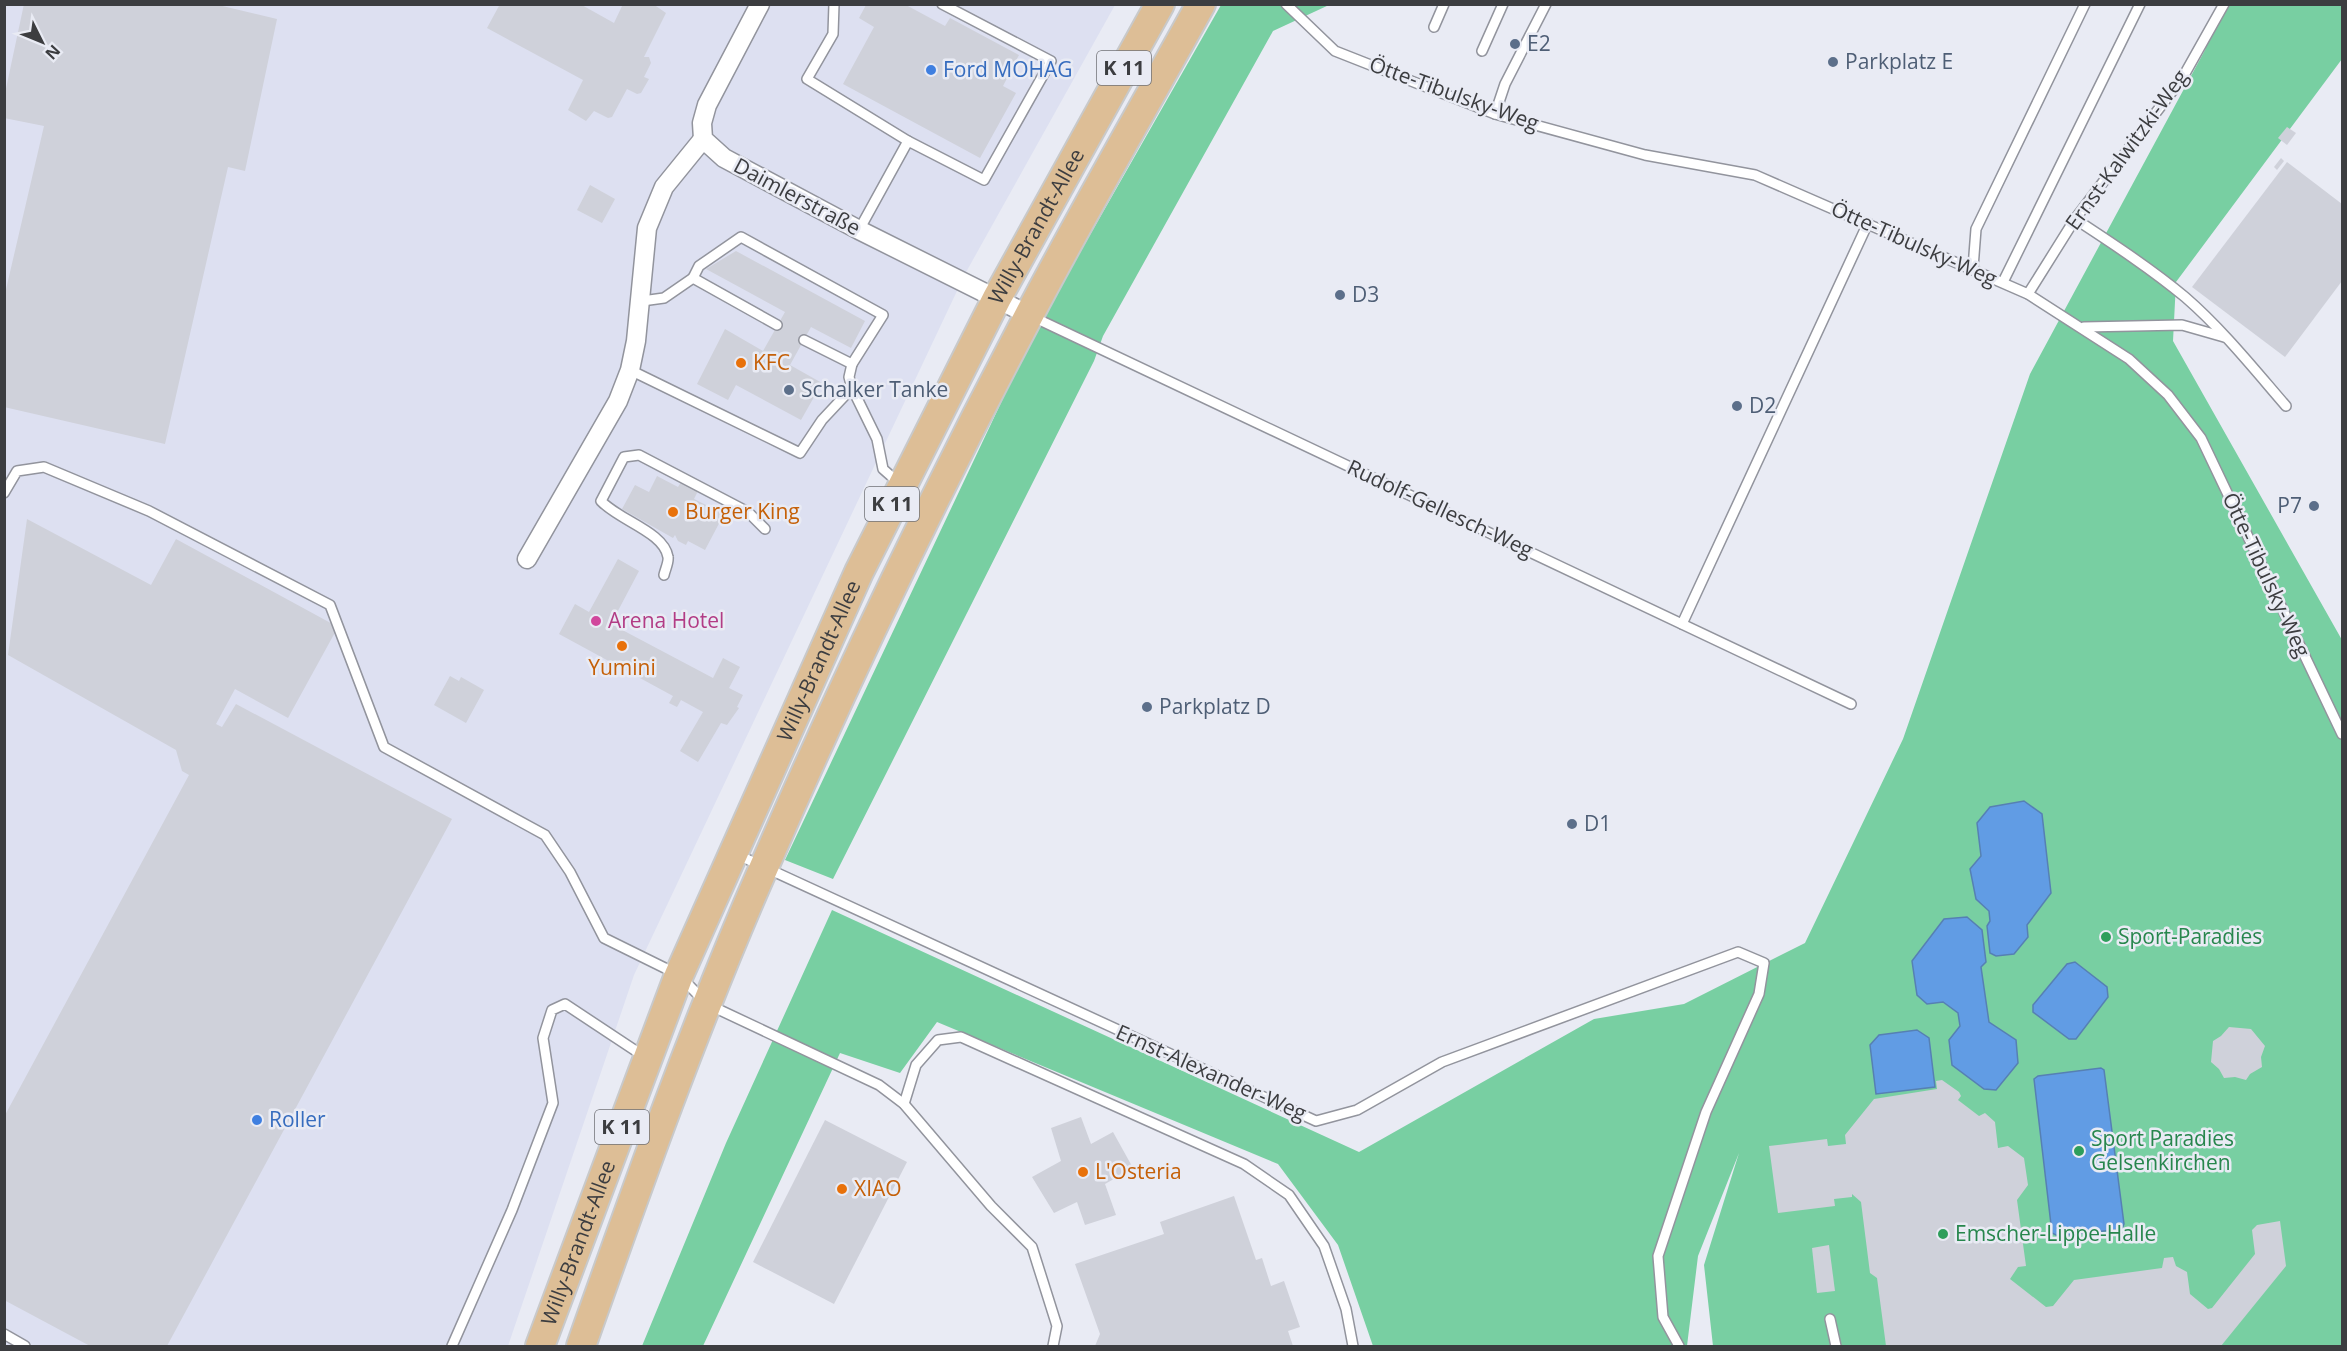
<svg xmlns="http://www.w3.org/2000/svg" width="2347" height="1351" font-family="'Open Sans',sans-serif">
<rect width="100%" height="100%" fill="#e9ebf4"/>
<!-- built -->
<path fill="#dde0f1" d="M 5,5 L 1115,5 L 965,274 L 634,975 L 508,1346 L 5,1346 Z"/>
<!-- green -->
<g fill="#78cfa2">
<path d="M 1221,5 L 1329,5 L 1273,31 L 1103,336 L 1094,361 L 833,879 L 785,860 L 1034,333 Z"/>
<path d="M 2220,5 L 2342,5 L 2342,59 L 2176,282 L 2173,341 L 2342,640 L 2342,1346 L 1713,1346 L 1704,1265 L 1739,1153 L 1698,1256 L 1687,1346 L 1373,1346 L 1338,1245 L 1278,1164 L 937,1022 L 900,1073 L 840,1053 L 703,1346 L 642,1346 L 726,1143 L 832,910 L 1359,1152 L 1594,1019 L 1684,1004 L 1805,943 L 1903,739 L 2030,374 L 2205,50 Z"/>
</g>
<!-- water -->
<g fill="#619ce4" stroke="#5680b3" stroke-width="1.5">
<path d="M 2024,801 L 2042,814 L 2051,893 L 2027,925 L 2028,937 L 2014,954 L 1996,956 L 1990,953 L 1987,926 L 1990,921 L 1989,911 L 1976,899 L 1970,869 L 1981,856 L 1977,823 L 1990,807 Z"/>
<path d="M 1967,917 L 1982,930 L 1986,962 L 1981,967 L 1989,1022 L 2016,1040 L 2018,1063 L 1996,1090 L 1984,1089 L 1952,1065 L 1949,1040 L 1960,1026 L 1958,1013 L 1943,1002 L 1927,1004 L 1917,995 L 1912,961 L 1944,919 Z"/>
<path d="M 2075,962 L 2107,987 L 2108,997 L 2076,1039 L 2069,1039 L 2033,1012 L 2033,1005 L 2067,964 Z"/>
<path d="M 1917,1030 L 1929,1038 L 1935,1087 L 1876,1094 L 1870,1045 L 1879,1035 Z"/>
<path d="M 2101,1068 L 2104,1070 L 2124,1224 L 2122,1229 L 2058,1236 L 2052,1233 L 2034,1079 L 2038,1076 Z"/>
</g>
<!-- building -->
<g fill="#cfd1da">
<path d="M 24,4 L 214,4 L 277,19 L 245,171 L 228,167 L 165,444 L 4,407 L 4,298 L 44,126 L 4,118 L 4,98 Z"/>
<path d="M 500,4 L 580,4 L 614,23 L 623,4 L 653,4 L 666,13 L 644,57 L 649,57 L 651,63 L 644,77 L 649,79 L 641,93 L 637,94 L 627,89 L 612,117 L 608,118 L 594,111 L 586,121 L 568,110 L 583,80 L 487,28 Z"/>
<path d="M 866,5 L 906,5 L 945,26 L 950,18 L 1019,55 L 1003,86 L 1016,93 L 980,158 L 843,84 L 874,27 L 859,18 Z"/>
<path d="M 2287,127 L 2296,133 L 2287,145 L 2278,138 Z"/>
<path d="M 2281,158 L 2284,161 L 2277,170 L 2274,167 Z"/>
<path d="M 2287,162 L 2342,204 L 2342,281 L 2285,357 L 2192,287 Z"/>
<path d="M 590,185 L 615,199 L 602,223 L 577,210 Z"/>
<path d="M 736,251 L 865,321 L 851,348 L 811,327 L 790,365 L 822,383 L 801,420 L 736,385 L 728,400 L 697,384 L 725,329 L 763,351 L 785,312 L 706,269 Z"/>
<path d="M 657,476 L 678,487 L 681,482 L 698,491 L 694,499 L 724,514 L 705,550 L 688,541 L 686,545 L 678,541 L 675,535 L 673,538 L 622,509 L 635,485 L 649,492 Z"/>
<path d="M 27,519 L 151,585 L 176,539 L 338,627 L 288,718 L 235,689 L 216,724 L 222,727 L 236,704 L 452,819 L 167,1346 L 90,1346 L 4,1300 L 4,1117 L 189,775 L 182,771 L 176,750 L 8,655 Z"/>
<path d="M 618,559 L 639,571 L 611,624 L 713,678 L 723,658 L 740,667 L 729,688 L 743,695 L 737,707 L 739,708 L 727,725 L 721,723 L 698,762 L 680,751 L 703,712 L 681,700 L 677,707 L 669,703 L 673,696 L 559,634 L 575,604 L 589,612 Z"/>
<path d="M 450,676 L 459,681 L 461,677 L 484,690 L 466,723 L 434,705 Z"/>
<path d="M 2229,1027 L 2251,1029 L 2265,1046 L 2261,1057 L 2262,1067 L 2250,1074 L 2246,1080 L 2235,1077 L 2224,1078 L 2219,1069 L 2211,1062 L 2213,1041 L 2221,1036 Z"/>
<path d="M 1942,1080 L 1959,1092 L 1961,1096 L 1958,1100 L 1979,1116 L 1985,1113 L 1995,1122 L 1998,1148 L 2008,1146 L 2024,1158 L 2028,1185 L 2017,1200 L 2026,1266 L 2018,1267 L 2010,1279 L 2046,1307 L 2053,1306 L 2074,1280 L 2162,1268 L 2164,1258 L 2173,1257 L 2176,1266 L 2187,1272 L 2190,1294 L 2208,1309 L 2212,1308 L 2255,1254 L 2252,1230 L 2257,1225 L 2280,1221 L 2286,1266 L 2221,1346 L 1886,1346 L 1877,1278 L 1870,1273 L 1861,1202 L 1852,1194 L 1852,1197 L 1834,1199 L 1835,1206 L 1778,1213 L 1769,1146 L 1827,1139 L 1828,1146 L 1846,1144 L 1845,1135 L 1874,1099 L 1937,1089 L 1936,1081 Z"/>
<path d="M 1081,1117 L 1091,1144 L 1113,1132 L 1133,1168 L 1105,1184 L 1116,1215 L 1085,1225 L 1077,1202 L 1054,1213 L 1032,1177 L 1061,1161 L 1051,1128 Z"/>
<path d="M 825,1120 L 907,1162 L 834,1304 L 753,1262 Z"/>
<path d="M 1234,1196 L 1256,1260 L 1262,1258 L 1271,1286 L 1284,1281 L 1300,1327 L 1288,1331 L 1293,1346 L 1095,1346 L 1100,1334 L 1075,1264 L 1164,1234 L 1160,1222 Z"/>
<path d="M 1829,1245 L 1835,1291 L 1817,1293 L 1812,1248 Z"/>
</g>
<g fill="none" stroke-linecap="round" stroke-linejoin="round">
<!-- service casing -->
<g stroke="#92949d" stroke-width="12">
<g id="service">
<path d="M 834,4 L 833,34 L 807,79 L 908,141"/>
<path d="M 1286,4 L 1335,51 L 1495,114 L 1645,155 L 1755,175 L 2028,294 L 2129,359 L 2168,395 L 2201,438 L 2342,734"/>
<path d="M 1434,27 L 1444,4"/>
<path d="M 1482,51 L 1503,4"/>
<path d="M 1495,114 L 1505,84 L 1546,4"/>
<path d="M 2075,219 C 2113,244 2150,268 2185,297 C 2222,329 2254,369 2286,406"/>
<path d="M 859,230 L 908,141 L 984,180 L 1051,61 L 942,4"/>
<path d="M 1973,268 L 1976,229 L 2085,4"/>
<path d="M 2003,282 L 2140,4"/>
<path d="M 2028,294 L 2075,219 L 2183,77 L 2224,4"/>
<path d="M 642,301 L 664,298 L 693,278"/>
<path d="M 1031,316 L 1851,704"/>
<path d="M 777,325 L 693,278 L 699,266 L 741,237 L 883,315 L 852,364"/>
<path d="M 2084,327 L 2182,325 L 2224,337"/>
<path d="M 804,340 L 852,364 L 849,377 L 852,388 L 877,439 L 883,469 L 900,484"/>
<path d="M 630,370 L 800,453 L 822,420 L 852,388"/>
<path d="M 4,493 L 17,471 L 44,467 L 149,511 L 330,605 L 384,747 L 545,835 L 570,872 L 604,938 L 679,975 L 707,1004 L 879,1085 L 904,1104 L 991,1206 L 1032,1247 L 1057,1326 L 1053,1346"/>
<path d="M 664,575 C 665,570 669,562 668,557 C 664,532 620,521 601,501 L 624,457 L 639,455 L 748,512 L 765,529"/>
<path d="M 1682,624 L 1868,223"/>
<path d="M 738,855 L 1316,1121 L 1357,1110 L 1442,1062 L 1738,952 L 1764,963 L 1759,994 L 1706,1112 L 1658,1256 L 1663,1317 L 1679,1346"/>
<path d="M 904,1104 L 916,1065 L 938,1040 L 961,1037 L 1244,1164 L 1289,1195 L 1324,1246 L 1346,1309 L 1353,1346"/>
<path d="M 1830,1319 L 1836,1346"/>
<path d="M 4,1334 L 25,1346"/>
<path d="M 452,1346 L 512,1210 L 553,1103 L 543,1038 L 552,1010 L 565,1004 L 645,1057"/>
</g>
</g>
<!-- minor casing -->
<g stroke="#92949d" stroke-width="21">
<g id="minor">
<path d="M 760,4 L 707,105 L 702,123 L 703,139 L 724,158 L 859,230 L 1029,315"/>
<path d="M 527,559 L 618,401 L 630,370 L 636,341 L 647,228 L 664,187 L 703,139"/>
</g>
</g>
<!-- primary casing -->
<g stroke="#c8c9ca" stroke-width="32">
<g id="primary">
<path id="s1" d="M 540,1346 L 679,975 L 859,572 L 997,298 L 1160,4"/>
<path d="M 581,1346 C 638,1185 695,1024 764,867 C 845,680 933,497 1028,317 C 1083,212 1143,109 1201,4"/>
</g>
</g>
<!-- service -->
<use href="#service" stroke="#fff" stroke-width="9"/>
<!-- minor -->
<use href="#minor" stroke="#fff" stroke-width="18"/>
<!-- primary -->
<use href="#primary" stroke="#ddbe96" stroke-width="28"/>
</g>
<!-- markers -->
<g fill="#5c6f8a" stroke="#e9ebf4" stroke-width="2">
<circle cx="1515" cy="44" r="6"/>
<circle cx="1833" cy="62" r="6"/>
<circle cx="1340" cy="295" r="6"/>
<circle cx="789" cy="390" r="6"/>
<circle cx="1737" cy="406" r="6"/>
<circle cx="2314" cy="506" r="6"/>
<circle cx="1147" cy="707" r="6"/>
<circle cx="1572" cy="824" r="6"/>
</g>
<g fill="#3f7fe0" stroke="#e9ebf4" stroke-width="2">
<circle cx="931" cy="70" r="6"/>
<circle cx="257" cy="1120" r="6"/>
</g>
<g fill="#e8710a" stroke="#e9ebf4" stroke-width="2">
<circle cx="741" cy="363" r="6"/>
<circle cx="673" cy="512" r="6"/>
<circle cx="622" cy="646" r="6"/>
<circle cx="1083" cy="1172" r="6"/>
<circle cx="842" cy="1189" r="6"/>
</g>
<circle fill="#d1479c" stroke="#e9ebf4" stroke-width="2" cx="596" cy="621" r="6"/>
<g fill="#2e9e5b" stroke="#e9ebf4" stroke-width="2">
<circle cx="2106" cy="937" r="6"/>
<circle cx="2079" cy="1151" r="6"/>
<circle cx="1943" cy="1234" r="6"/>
</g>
<g text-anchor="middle" stroke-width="5" stroke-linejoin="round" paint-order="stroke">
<!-- shield labels -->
<g fill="#e9ebf4" stroke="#707176" stroke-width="1.5">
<rect x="1097" y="51" width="54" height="34" rx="4.5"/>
<rect x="865" y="487" width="54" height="34" rx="4.5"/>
<rect x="595" y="1110" width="54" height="34" rx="4.5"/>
</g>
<g font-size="20" font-weight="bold" fill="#3c3d40">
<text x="1124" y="75">K 11</text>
<text x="892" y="511">K 11</text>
<text x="622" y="1134">K 11</text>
</g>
<!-- service labels -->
<g font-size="21" fill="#4e5e75" stroke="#e9ebf4" text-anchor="start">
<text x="1527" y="51">E2</text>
<text x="1845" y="69">Parkplatz E</text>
<text x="1352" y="302">D3</text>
<text x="801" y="397">Schalker Tanke</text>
<text x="1749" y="413">D2</text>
<text x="2302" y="513" text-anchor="end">P7</text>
<text x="1159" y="714">Parkplatz D</text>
<text x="1584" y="831">D1</text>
</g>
<!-- shop labels -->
<g font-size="21" fill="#366cbe" stroke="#e9ebf4" text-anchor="start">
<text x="943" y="77">Ford MOHAG</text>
<text x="269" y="1127">Roller</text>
</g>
<!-- street labels -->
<g font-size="21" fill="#3c3d40" stroke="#e9ebf4">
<text transform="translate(1454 94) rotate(20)" y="7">Ötte-Tibulsky-Weg</text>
<text transform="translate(2127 150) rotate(-54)" y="7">Ernst-Kalwitzki-Weg</text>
<text transform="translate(797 197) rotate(28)" y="7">Daimlerstraße</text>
<text dy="7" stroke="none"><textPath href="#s1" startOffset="1226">Willy-Brandt-Allee</textPath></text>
<text transform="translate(1914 244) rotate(24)" y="7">Ötte-Tibulsky-Weg</text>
<text transform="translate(1440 509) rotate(25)" y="7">Rudolf-Gellesch-Weg</text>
<text transform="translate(2266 575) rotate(65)" y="7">Ötte-Tibulsky-Weg</text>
<text dy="7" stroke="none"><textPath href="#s1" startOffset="740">Willy-Brandt-Allee</textPath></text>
<text transform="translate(1211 1073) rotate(24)" y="7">Ernst-Alexander-Weg</text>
<text dy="7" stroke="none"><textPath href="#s1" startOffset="110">Willy-Brandt-Allee</textPath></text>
</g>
<!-- food labels -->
<g font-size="21" fill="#c56008" stroke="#e9ebf4" text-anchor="start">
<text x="753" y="370">KFC</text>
<text x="685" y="519">Burger King</text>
<text x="622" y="675" text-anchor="middle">Yumini</text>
<text x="1095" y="1179">L'Osteria</text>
<text x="854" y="1196">XIAO</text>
</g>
<!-- hotel labels -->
<g font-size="21" fill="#b23c85" stroke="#e9ebf4" text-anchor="start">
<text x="608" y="628">Arena Hotel</text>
</g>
<!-- leisure labels -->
<g font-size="21" fill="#27864d" stroke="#e9ebf4" text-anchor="start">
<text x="2118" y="944">Sport-Paradies</text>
<text x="2091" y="1146">Sport Paradies<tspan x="2091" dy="24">Gelsenkirchen</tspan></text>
<text x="1955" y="1241">Emscher-Lippe-Halle</text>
</g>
</g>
<!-- border -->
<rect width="2347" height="1351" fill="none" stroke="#3c3d40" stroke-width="12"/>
<!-- north arrow -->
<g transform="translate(42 42) rotate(133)" stroke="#e9ebf4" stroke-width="4.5" paint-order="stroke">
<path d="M0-4.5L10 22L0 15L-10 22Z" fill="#3c3d40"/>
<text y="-9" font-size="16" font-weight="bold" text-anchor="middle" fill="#3c3d40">N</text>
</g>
</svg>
